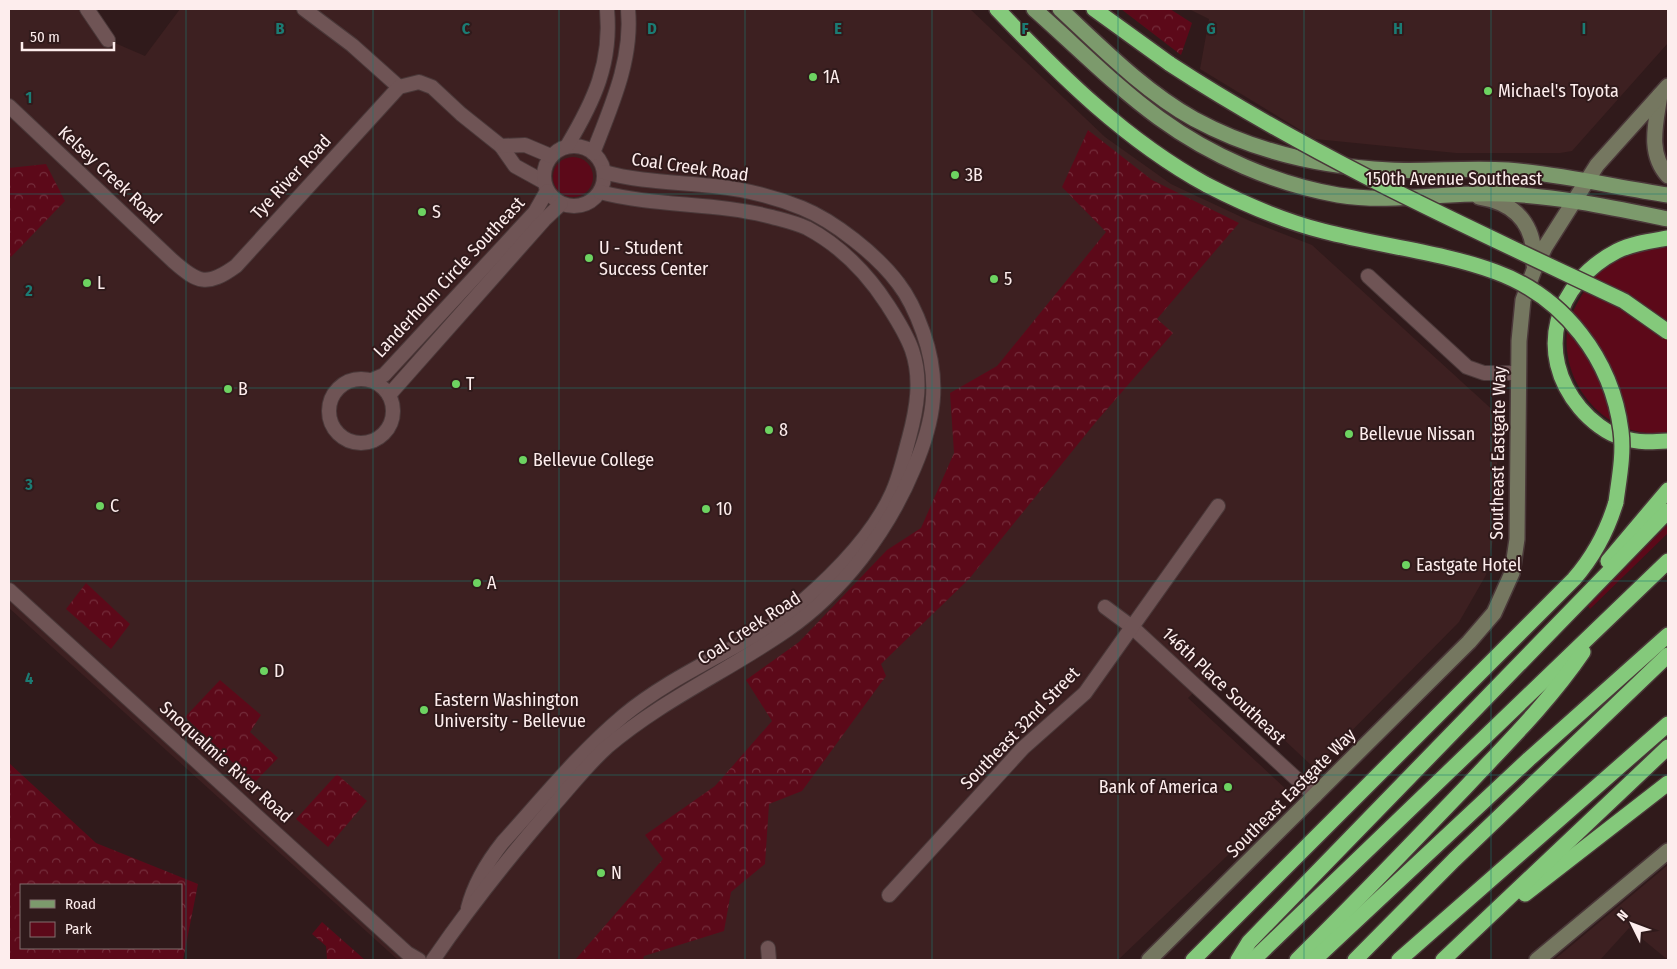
<svg xmlns="http://www.w3.org/2000/svg" width="1677" height="969" font-family="'Fira Sans Condensed',sans-serif">
<defs>
<pattern id="forest-crowns" width="20" height="18" patternUnits="userSpaceOnUse" patternTransform="scale(1.25)"><rect width="20" height="18" fill="#5c0919"/><path d="M2 6a3 3 0 1 1 6 0M12 15a3 3 0 1 1 6 0" fill="none" stroke="#742d3b"/></pattern>
</defs>
<rect width="100%" height="100%" fill="#301a1b"/>
<!-- built -->
<g fill="#3d2021">
<path d="M 9,9 L 87,9 L 108,40 L 145,56 L 180,9 L 970,9 L 1105,137 L 1171,184 L 1250,221 L 1312,245 L 1497,414 L 1497,520 L 1486,575 L 1459,622 L 1319,764 L 1311,765 L 1213,673 L 1188,698 L 1287,790 L 1227,856 L 1118,960 L 398,960 L 9,608 Z"/>
<path d="M 1189,9 L 1668,9 L 1668,43 L 1572,151 L 1560,153 L 1456,153 L 1315,139 L 1200,69 L 1209,19 Z"/>
<path d="M 1668,865 L 1668,960 L 1629,928 L 1600,960 L 1554,960 Z"/>
</g>
<!-- green -->
<g fill="#5c0919">
<circle cx="573" cy="177" r="20"/>
<path d="M 1668,247 L 1668,432 C 1611,442 1561,388 1567,332 C 1569,318 1577,302 1585,290 C 1590,282 1595,271 1603,266 C 1621,253 1647,249 1668,247 Z"/>
<path d="M 1668,524 L 1668,533 L 1590,609 L 1588,606 Z"/>
</g>
<!-- forest -->
<g fill="url(#forest-crowns)" fill-rule="evenodd">
<path d="M 1121,9 L 1170,9 L 1192,23 L 1181,55 Z"/>
<path d="M 1088,130 L 1152,180 L 1239,223 L 1157,319 L 1173,333 L 1095,423 L 969,579 L 881,664 L 886,676 L 802,791 L 769,804 L 765,864 L 731,892 L 724,931 L 644,956 L 643,960 L 575,960 L 663,859 L 645,835 L 715,786 L 772,721 L 746,680 L 799,642 L 887,550 L 921,528 L 954,453 L 950,393 L 997,366 L 1106,232 L 1062,187 Z"/>
<path d="M 46,164 L 65,201 L 11,257 L 9,254 L 9,168 Z"/>
<path d="M 86,583 L 130,624 L 111,649 L 66,609 Z"/>
<path d="M 220,680 L 261,715 L 250,732 L 278,758 L 254,783 L 185,717 Z"/>
<path d="M 9,763 L 96,843 L 198,884 L 183,960 L 9,960 ZM 181,885 L 181,948 L 21,948 L 21,885 Z"/>
<path d="M 337,774 L 367,801 L 328,847 L 296,819 Z"/>
<path d="M 322,922 L 365,960 L 327,960 L 326,946 L 312,934 Z"/>
</g>
<g fill="none" stroke-linecap="round" stroke-linejoin="round">
<!-- street casing -->
<g stroke="#4a3839" stroke-width="16">
<g id="street">
<path d="M 87,9 L 108,40"/>
<path d="M 304,9 L 352,45 L 399,87"/>
<path d="M 9,106 L 173,261 C 198,283 207,287 236,266 L 399,87 L 419,82 L 432,87 L 461,114 L 501,146 L 515,166 L 544,182"/>
<circle cx="574" cy="176" r="30"/>
<path d="M 501,146 L 525,145 L 551,156"/>
<path d="M 567,146 C 594,101 612,63 607,9"/>
<path d="M 593,153 C 611,107 633,59 628,9"/>
<path d="M 1368,276 L 1467,367 L 1484,373 L 1517,373"/>
<circle cx="361" cy="411" r="32"/>
<path d="M 372,380 L 384,375 L 535,212 L 547,191"/>
<path d="M 389,395 L 544,220 L 561,204"/>
<path d="M 9,590 L 407,953 L 419,960"/>
<path d="M 1105,607 L 1132,627 L 1315,796"/>
<path d="M 889,895 L 1023,748 L 1085,693 L 1218,506"/>
<path d="M 468,908 C 474,884 488,861 503,842 C 542,799 579,753 623,716 C 659,686 704,664 745,641 C 758,633 773,626 785,616 C 824,584 871,540 892,493 C 900,476 904,456 909,438 C 917,408 922,379 912,350 C 906,333 896,318 887,304 C 867,273 839,245 807,228 C 796,223 783,220 772,217 C 715,202 656,207 600,192"/>
<path d="M 768,948 L 769,960"/>
<path d="M 433,960 C 470,906 510,856 553,806 C 571,786 587,765 607,747 C 662,700 728,671 787,630 C 843,591 888,531 914,468 C 934,421 941,382 923,332 C 917,315 909,297 898,283 C 877,255 834,221 802,208 C 775,197 742,189 713,186 C 676,182 639,182 604,172"/>
</g>
</g>
<!-- secondary casing -->
<g stroke="#4a3839" stroke-width="18">
<g id="secondary">
<path d="M 1660,95 C 1656,123 1647,153 1668,176"/>
<path d="M 1479,197 C 1518,203 1536,227 1534,265"/>
<path d="M 1149,960 L 1469,642 L 1494,613 L 1512,573 L 1517,539 L 1519,341 L 1523,300 L 1534,270 L 1545,247 L 1597,165 L 1668,86"/>
<path d="M 1537,960 L 1668,851"/>
</g>
</g>
<!-- primary casing -->
<g stroke="#4a3839" stroke-width="18">
<g id="primary">
<path d="M 1034,9 C 1075,45 1115,86 1159,118 C 1211,156 1275,184 1338,195 C 1393,204 1449,191 1504,194 C 1559,196 1614,208 1668,219"/>
<path d="M 1060,9 C 1102,48 1144,91 1194,119 C 1255,152 1322,167 1390,170 C 1429,172 1468,167 1508,170 C 1561,174 1615,187 1668,195"/>
</g>
</g>
<!-- highway casing -->
<g stroke="#4a3839" stroke-width="18">
<g id="highway">
<path d="M 997,9 C 1061,76 1125,140 1207,185"/>
<path d="M 1094,9 L 1170,64"/>
<path d="M 1668,238 C 1651,241 1633,243 1617,251 C 1555,283 1534,353 1580,408 C 1590,420 1607,434 1623,438 C 1638,443 1653,442 1668,441"/>
<path d="M 1608,561 L 1668,490"/>
<path d="M 1525,894 L 1668,783"/>
<path d="M 1193,960 L 1574,579 C 1594,556 1607,532 1616,502"/>
<path d="M 1238,960 L 1249,942 L 1668,511"/>
<path d="M 1253,960 L 1668,561"/>
<path d="M 1297,960 C 1354,904 1409,846 1464,789 C 1505,745 1549,702 1583,652"/>
<path d="M 1314,960 L 1529,759 L 1668,635"/>
<path d="M 1355,960 L 1454,860 L 1668,655"/>
<path d="M 1399,960 L 1668,724"/>
<path d="M 1443,960 L 1668,747"/>
</g>
</g>
<!-- street -->
<use href="#street" stroke="#6f5455" stroke-width="14"/>
<!-- secondary -->
<use href="#secondary" stroke="#757760" stroke-width="15"/>
<!-- primary -->
<use href="#primary" stroke="#7c9a6c" stroke-width="15"/>
<!-- highway -->
<use href="#highway" stroke="#84c97b" stroke-width="15"/>
<!-- highway-bridge casing -->
<g stroke="#4a3839" stroke-width="18" stroke-linecap="butt">
<g id="highway-bridge">
<path d="M 1170,64 C 1314,158 1470,228 1624,301 L 1668,332"/>
<path d="M 1207,185 C 1244,204 1283,221 1323,231 C 1380,246 1442,252 1496,272 C 1564,297 1612,359 1621,431 C 1624,454 1619,479 1616,502"/>
</g>
</g>
<!-- highway-bridge -->
<use href="#highway-bridge" stroke="#84c97b" stroke-width="15"/>
</g>
<!-- grid -->
<path fill="none" stroke="#1b7c74" stroke-width="1" stroke-opacity="0.55" d="M 186,9 L 186,960M 373,9 L 373,960M 559,9 L 559,960M 745,9 L 745,960M 932,9 L 932,960M 1118,9 L 1118,960M 1304,9 L 1304,960M 1491,9 L 1491,960M 9,194 L 1668,194M 9,388 L 1668,388M 9,581 L 1668,581M 9,775 L 1668,775"/>
<!-- markers -->
<g fill="#6dd361" stroke="#301a1b" stroke-width="2">
<circle cx="813" cy="77" r="5"/>
<circle cx="1488" cy="91" r="5"/>
<circle cx="955" cy="175" r="5"/>
<circle cx="422" cy="212" r="5"/>
<circle cx="589" cy="258" r="5"/>
<circle cx="994" cy="279" r="5"/>
<circle cx="87" cy="283" r="5"/>
<circle cx="456" cy="384" r="5"/>
<circle cx="228" cy="389" r="5"/>
<circle cx="769" cy="430" r="5"/>
<circle cx="1349" cy="434" r="5"/>
<circle cx="523" cy="460" r="5"/>
<circle cx="100" cy="506" r="5"/>
<circle cx="706" cy="509" r="5"/>
<circle cx="1406" cy="565" r="5"/>
<circle cx="477" cy="583" r="5"/>
<circle cx="264" cy="671" r="5"/>
<circle cx="424" cy="710" r="5"/>
<circle cx="1228" cy="787" r="5"/>
<circle cx="601" cy="873" r="5"/>
</g>
<g text-anchor="middle" stroke-width="4" stroke-linejoin="round" paint-order="stroke">
<!-- poi labels -->
<g font-size="18" fill="#fdeded" stroke="#301a1b" text-anchor="start">
<text x="823" y="83">1A</text>
<text x="1498" y="97">Michael's Toyota</text>
<text x="965" y="181">3B</text>
<text x="432" y="218">S</text>
<text x="599" y="254">U - Student<tspan x="599" dy="21">Success Center</tspan></text>
<text x="1004" y="285">5</text>
<text x="97" y="289">L</text>
<text x="466" y="390">T</text>
<text x="238" y="395">B</text>
<text x="779" y="436">8</text>
<text x="1359" y="440">Bellevue Nissan</text>
<text x="533" y="466">Bellevue College</text>
<text x="110" y="512">C</text>
<text x="716" y="515">10</text>
<text x="1416" y="571">Eastgate Hotel</text>
<text x="487" y="589">A</text>
<text x="274" y="677">D</text>
<text x="434" y="706">Eastern Washington<tspan x="434" dy="21">University - Bellevue</tspan></text>
<text x="1218" y="793" text-anchor="end">Bank of America</text>
<text x="611" y="879">N</text>
</g>
<!-- street labels -->
<g font-size="18" fill="#fdeded" stroke="#301a1b">
<text transform="translate(690 167) rotate(8)" y="6">Coal Creek Road</text>
<text transform="translate(110 175) rotate(43)" y="6">Kelsey Creek Road</text>
<text transform="translate(291 177) rotate(-47)" y="6">Tye River Road</text>
<text x="1454" y="185">150th Avenue Southeast</text>
<text transform="translate(449 277) rotate(-47)" y="6">Landerholm Circle Southeast</text>
<text transform="translate(1498 453) rotate(-89)" y="6">Southeast Eastgate Way</text>
<text transform="translate(749 628) rotate(-33)" y="6">Coal Creek Road</text>
<text transform="translate(1224 686) rotate(43)" y="6">146th Place Southeast</text>
<text transform="translate(1020 728) rotate(-46)" y="6">Southeast 32nd Street</text>
<text transform="translate(226 762) rotate(42)" y="6">Snoqualmie River Road</text>
<text transform="translate(1291 793) rotate(-45)" y="6">Southeast Eastgate Way</text>
</g>
</g>
<g font-size="16" text-anchor="middle" font-weight="bold" fill="#1b7c74" stroke="#301a1b" stroke-width="4" stroke-linejoin="round" paint-order="stroke">
<text x="280" y="34">B</text>
<text x="466" y="34">C</text>
<text x="652" y="34">D</text>
<text x="838" y="34">E</text>
<text x="1025" y="34">F</text>
<text x="1211" y="34">G</text>
<text x="1398" y="34">H</text>
<text x="1584" y="34">I</text>
<text x="29" y="103">1</text>
<text x="29" y="296">2</text>
<text x="29" y="490">3</text>
<text x="29" y="684">4</text>
</g>
<!-- border -->
<rect width="1677" height="969" fill="none" stroke="#fdeded" stroke-width="20"/>
<!-- legend -->
<rect x="20" y="884" width="162" height="65" fill="#301a1b" stroke="#826e6f"/>
<rect x="30" y="900" width="25" height="8" fill="#7c9a6c" stroke="#826e6f"/>
<text x="65" y="909" font-size="15" fill="#fdeded">Road</text>
<rect x="30" y="922" width="25" height="15" fill="#5c0919" stroke="#826e6f"/>
<text x="65" y="934" font-size="15" fill="#fdeded">Park</text>
<!-- north arrow -->
<g transform="translate(1632 924) rotate(312)" stroke="#301a1b" stroke-width="4" paint-order="stroke">
<path d="M0-4L9 19L0 12L-9 19Z" fill="#fdeded"/>
<text y="-8" font-size="14" font-weight="bold" text-anchor="middle" fill="#fdeded">N</text>
</g>
<!-- scale -->
<path d="M22 42v8h92v-8" fill="none" stroke="#fdeded" stroke-width="2.5"/>
<text x="30" y="42" font-size="15" fill="#fdeded" stroke="#301a1b" stroke-width="4" paint-order="stroke">50 m</text>
</svg>
